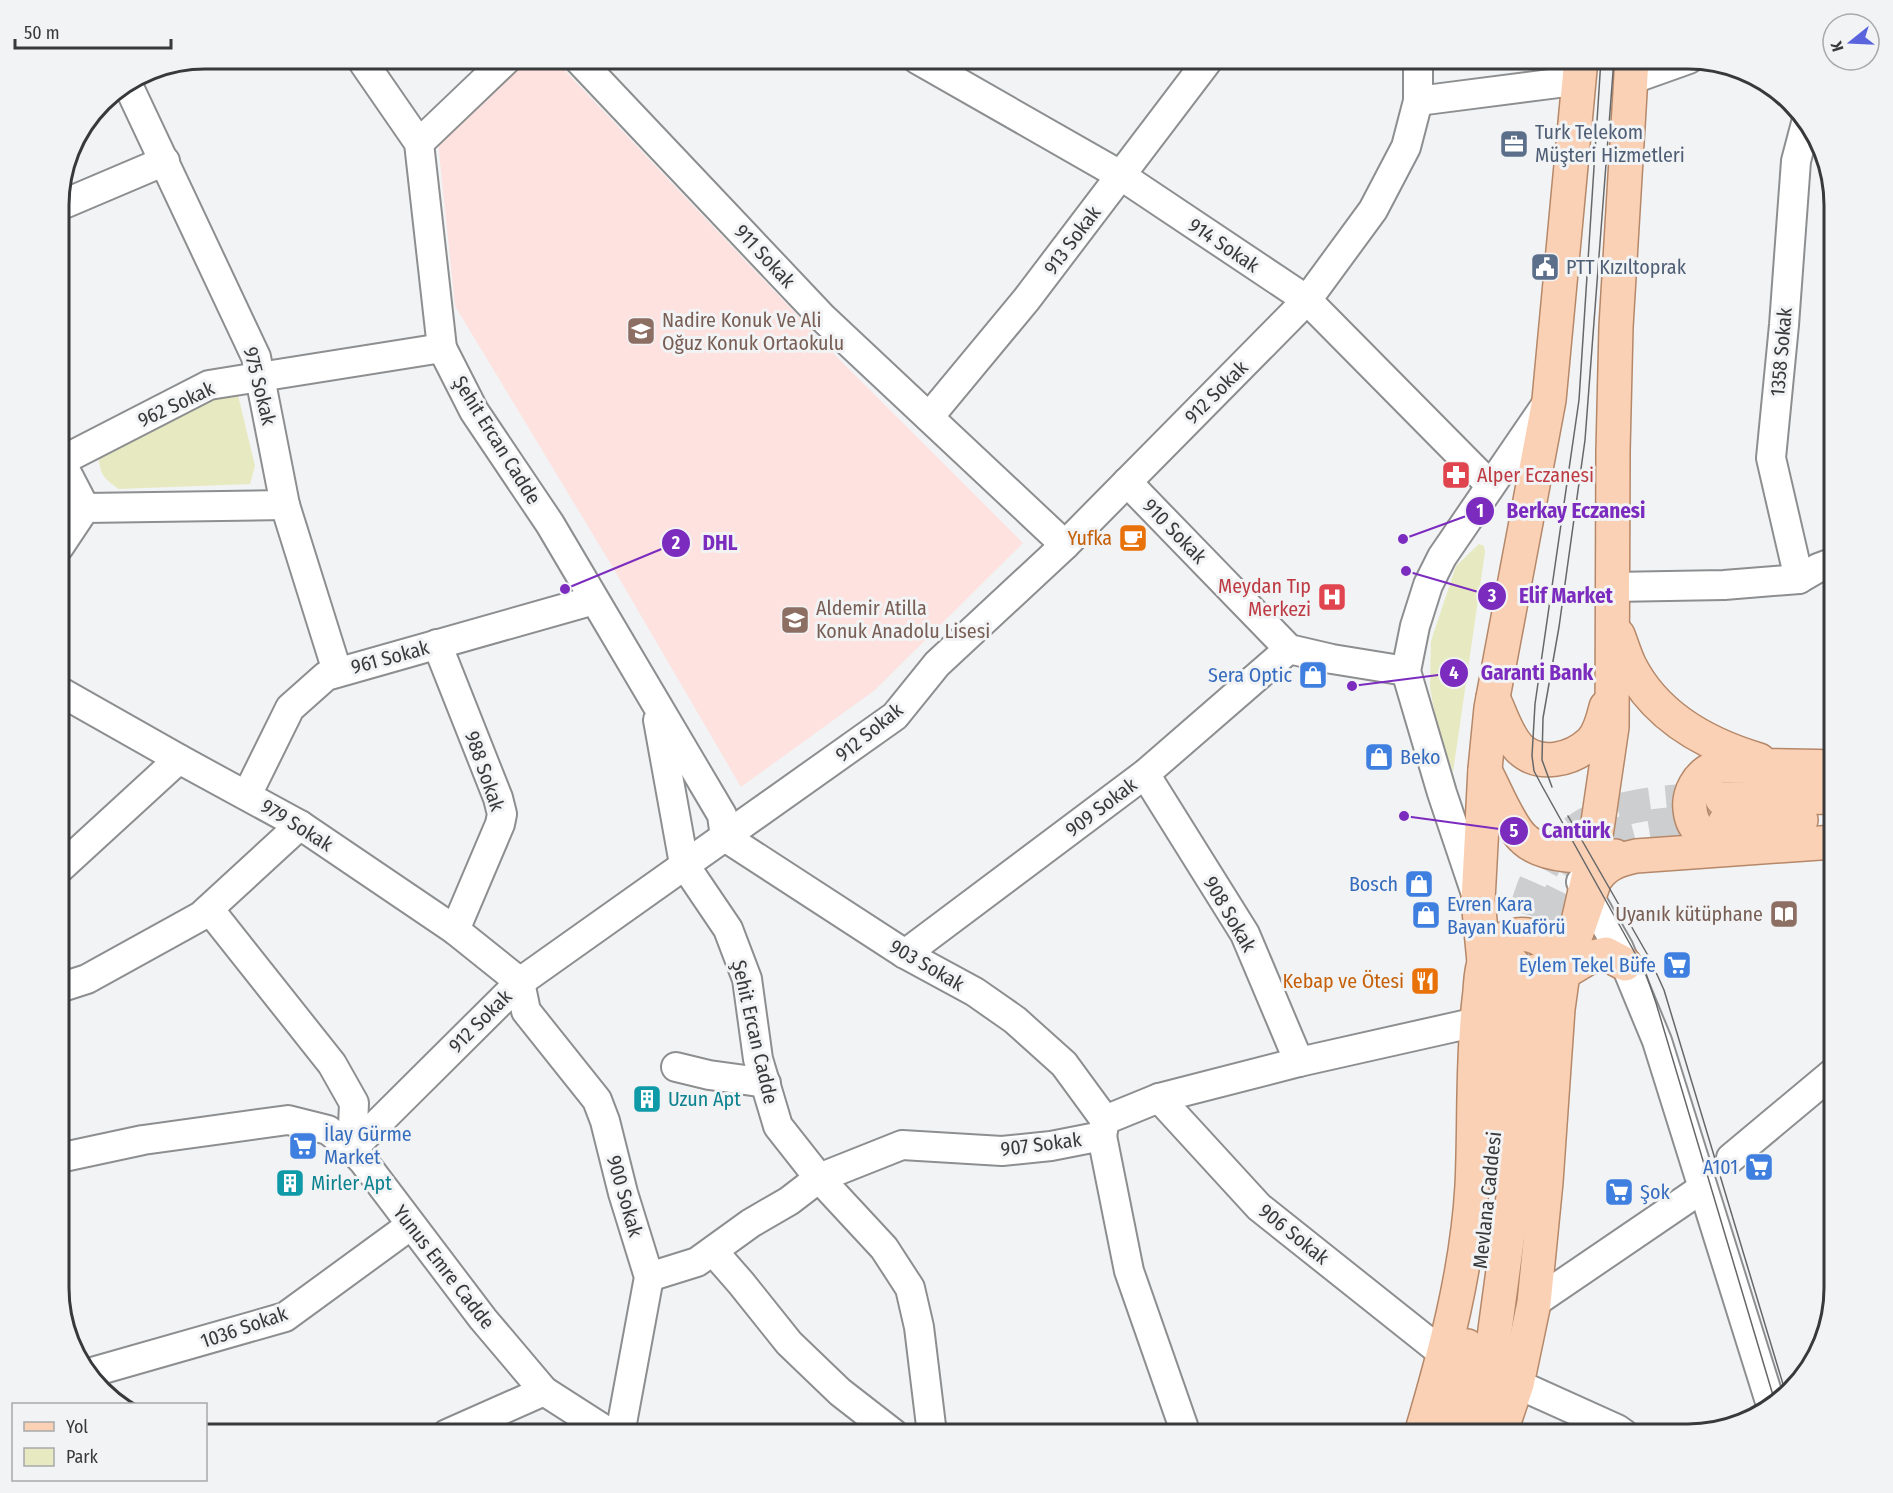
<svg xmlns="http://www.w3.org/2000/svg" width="1893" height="1493" font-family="'Fira Sans Condensed',sans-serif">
<rect width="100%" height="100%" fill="#f2f3f5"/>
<!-- education -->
<path fill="#fde2df" d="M 525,59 L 554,59 L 836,356 L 1023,543 L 875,690 L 741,787 L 612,566 L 455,306 L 438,142 Z"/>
<!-- green -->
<g fill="#e7eac0">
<path d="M 237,391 L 255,466 L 250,484 L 119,489 C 102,478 100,473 98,453 L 211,398 Z"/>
<path d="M 1479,544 L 1484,546 L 1485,552 L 1453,772 L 1437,725 L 1430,688 L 1431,641 L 1456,566 Z"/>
</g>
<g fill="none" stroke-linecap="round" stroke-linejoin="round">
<!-- major-tunnel -->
<g stroke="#cdced0" stroke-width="33" stroke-dasharray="33 16" stroke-linecap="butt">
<path d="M 1514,962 C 1520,936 1526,900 1538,877 C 1573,804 1646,802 1717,799"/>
<path d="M 1537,970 C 1549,915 1566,852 1625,832 C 1655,822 1690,823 1721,822"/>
</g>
<!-- minor casing -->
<g stroke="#8d8e8f" stroke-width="32">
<g id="minor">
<path d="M 361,59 L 419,143 L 442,348 L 474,411 L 550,524 L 722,815 L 725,837 L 905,954 L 975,992 L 1015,1020 L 1064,1064 L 1105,1120"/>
<path d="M 578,59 L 823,318 L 1065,545"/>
<path d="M 917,59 L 1120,175 L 1307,300 L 1490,485"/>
<path d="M 1630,80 L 1689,59"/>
<path d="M 127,83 L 256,357 L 285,505 L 337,671"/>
<path d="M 1418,101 L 1566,82 L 1575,84 L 1579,91"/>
<path d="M 419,143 L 507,59"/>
<path d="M 59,206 L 165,161"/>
<path d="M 929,417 L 1026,300 L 1209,59"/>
<path d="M 59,458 L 85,508"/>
<path d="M 61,461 L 209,385 L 442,348"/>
<path d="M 1127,482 L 1289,649 L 1332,659 L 1406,671"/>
<path d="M 59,547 L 85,508 L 285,505"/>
<path d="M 1799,579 L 1771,458 L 1784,325 L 1796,161 L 1806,123"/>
<path d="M 1612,587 L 1724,585 L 1799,579 L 1818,568 L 1834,562"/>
<path d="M 437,644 L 498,798 L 502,814 L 500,824 L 455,930"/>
<path d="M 59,691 L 179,759 L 300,825 L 455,930 L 520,982 L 526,1011 L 597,1100 L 605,1121 L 623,1193 L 649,1277 L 620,1434"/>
<path d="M 658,720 L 684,864 L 728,929 L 747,979 L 758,1059 L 778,1126 L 819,1178 L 884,1248 L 910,1288 L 919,1327 L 932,1434"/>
<path d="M 1145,774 L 1245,934 L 1299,1062"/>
<path d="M 247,795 L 290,708 L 326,676 L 594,600"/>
<path d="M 59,869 L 179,759"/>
<path d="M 1581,882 L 1619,949 L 1657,1041 L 1771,1405"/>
<path d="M 1476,894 L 1442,793 L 1406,671 L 1415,626 L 1428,585 L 1442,557 L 1548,402"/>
<path d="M 209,909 L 332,1064 L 354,1103 L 352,1149"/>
<path d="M 905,954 L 1145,774 L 1289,649"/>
<path d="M 59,988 L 87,979 L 201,916 L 300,825"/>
<path d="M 676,1067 L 709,1075 L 766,1083"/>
<path d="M 1159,1098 L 1259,1207 L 1445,1355"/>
<path d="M 1102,1136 L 1129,1271 L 1186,1434"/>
<path d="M 352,1149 L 520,982 L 895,716 L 937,664 L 1065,545 L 1307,300 L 1373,210 L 1406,147 L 1418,101 L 1418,59"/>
<path d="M 59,1158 L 143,1140 L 288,1120 L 328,1130 L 352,1149 L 364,1162 L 483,1319 L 544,1391 L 611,1434"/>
<path d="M 1731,1158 L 1834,1072"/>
<path d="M 713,1251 L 741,1283 L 789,1343 L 840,1392 L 894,1434"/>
<path d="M 649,1277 L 697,1262 L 751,1223 L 789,1201 L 819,1178 L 902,1145 L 1002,1151 L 1051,1146 L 1102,1136 L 1105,1120 L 1159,1098 L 1299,1062 L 1477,1022"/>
<path d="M 1534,1303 L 1694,1194"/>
<path d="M 89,1373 L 285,1317 L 411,1225"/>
<path d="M 1517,1384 L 1617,1429 L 1624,1434"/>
<path d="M 447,1434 L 544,1391"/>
</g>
</g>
<!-- major casing -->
<g stroke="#b58869" stroke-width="36">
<g id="major">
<path d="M 1618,635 C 1622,645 1625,656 1630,666 C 1656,717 1705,744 1759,760"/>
<path d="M 1493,698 C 1501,714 1506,734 1519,748 C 1539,768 1572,760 1591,742 C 1600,733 1603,719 1606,707"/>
<path d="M 1485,771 C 1495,789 1510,828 1525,840 C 1545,858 1589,857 1615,856"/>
<path d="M 1722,799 L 1834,797"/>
<path d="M 1725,822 L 1801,820"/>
<path d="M 1731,848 C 1711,840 1692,834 1690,809 C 1688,793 1698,775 1714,768 C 1722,765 1733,766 1741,766 C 1773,765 1803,766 1834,767"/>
<path d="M 1577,926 L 1593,856 L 1612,727 L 1613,451 L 1616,327 L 1632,59"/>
<path d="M 1484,962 L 1478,900 L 1485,769 L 1491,708 L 1549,400 L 1581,59"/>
<path d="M 1494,1129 L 1503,1014 L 1513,964"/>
<path d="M 1421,1434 C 1445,1353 1467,1271 1472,1186 C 1475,1124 1472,1062 1479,1000 C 1481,987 1480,971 1485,960 C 1495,934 1527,926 1548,945 C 1556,952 1559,963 1563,973 L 1588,958 L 1606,954 L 1625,964"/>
<path d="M 1447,1434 L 1454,1409 L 1467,1346"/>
<path d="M 1472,1434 L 1490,1367 L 1515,1182 L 1523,1052 L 1529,1002 L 1536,971"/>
<path d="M 1500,1434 L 1517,1384 L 1534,1303 L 1546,1182 L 1558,1009 L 1563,973 L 1595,880 C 1605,864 1618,860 1636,856 L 1834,842"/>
</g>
</g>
<!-- minor -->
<use href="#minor" stroke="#fff" stroke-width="28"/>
<!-- major -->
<use href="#major" stroke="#fbd1b5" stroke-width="33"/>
<!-- tram -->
<g stroke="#666768" stroke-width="1.5">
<path d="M 1601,59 L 1579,400 L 1535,704 L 1532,756 L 1534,771 L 1542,786 L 1645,971 L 1656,1003 L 1775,1402"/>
<path d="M 1552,787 L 1542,760 L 1543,718 L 1559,627 L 1585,440 L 1614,59"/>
<path d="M 1568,816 L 1650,959 L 1664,990 L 1786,1394"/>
</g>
</g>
<!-- icons -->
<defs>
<g id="office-square" transform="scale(1.5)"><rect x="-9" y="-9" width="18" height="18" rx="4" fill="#5c6f8a" stroke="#f2f3f5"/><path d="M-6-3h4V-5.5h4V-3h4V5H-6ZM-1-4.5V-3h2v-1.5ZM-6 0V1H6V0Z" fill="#fff"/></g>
<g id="civic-square" transform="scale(1.5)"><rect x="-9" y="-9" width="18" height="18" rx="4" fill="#5c6f8a" stroke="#f2f3f5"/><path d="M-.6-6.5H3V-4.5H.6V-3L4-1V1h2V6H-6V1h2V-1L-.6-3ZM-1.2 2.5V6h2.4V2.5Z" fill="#fff"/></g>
<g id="school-square" transform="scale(1.5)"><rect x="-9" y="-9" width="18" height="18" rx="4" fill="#8d6e63" stroke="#f2f3f5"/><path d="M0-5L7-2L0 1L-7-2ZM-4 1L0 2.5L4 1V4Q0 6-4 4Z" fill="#fff"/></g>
<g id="pharmacy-square" transform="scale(1.5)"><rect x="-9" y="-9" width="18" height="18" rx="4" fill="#e0444e" stroke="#f2f3f5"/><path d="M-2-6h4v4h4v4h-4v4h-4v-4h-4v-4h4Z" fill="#fff"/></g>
<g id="cafe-square" transform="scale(1.5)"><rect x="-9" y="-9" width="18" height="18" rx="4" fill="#e8710a" stroke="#f2f3f5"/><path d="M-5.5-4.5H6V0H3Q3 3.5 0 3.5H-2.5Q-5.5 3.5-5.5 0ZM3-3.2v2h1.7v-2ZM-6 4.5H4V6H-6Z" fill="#fff"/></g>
<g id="hospital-square" transform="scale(1.5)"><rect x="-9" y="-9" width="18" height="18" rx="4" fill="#e0444e" stroke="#f2f3f5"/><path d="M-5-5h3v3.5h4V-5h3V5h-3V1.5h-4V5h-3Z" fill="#fff"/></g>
<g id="shop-square" transform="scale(1.5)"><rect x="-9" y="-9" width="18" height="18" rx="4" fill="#3f7fe0" stroke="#f2f3f5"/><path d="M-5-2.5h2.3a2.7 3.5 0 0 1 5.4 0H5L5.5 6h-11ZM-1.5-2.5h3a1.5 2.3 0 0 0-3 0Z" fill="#fff"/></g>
<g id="library-square" transform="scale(1.5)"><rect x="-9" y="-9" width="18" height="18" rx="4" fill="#8d6e63" stroke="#f2f3f5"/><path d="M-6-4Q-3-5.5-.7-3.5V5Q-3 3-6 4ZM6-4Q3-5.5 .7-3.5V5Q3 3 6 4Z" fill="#fff"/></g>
<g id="supermarket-square" transform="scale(1.5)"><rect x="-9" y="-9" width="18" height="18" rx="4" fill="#3f7fe0" stroke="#f2f3f5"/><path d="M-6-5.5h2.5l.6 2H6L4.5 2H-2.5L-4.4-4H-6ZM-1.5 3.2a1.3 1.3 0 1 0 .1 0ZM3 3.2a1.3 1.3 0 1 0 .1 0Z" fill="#fff"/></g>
<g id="restaurant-square" transform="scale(1.5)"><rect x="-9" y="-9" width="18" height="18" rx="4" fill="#e8710a" stroke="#f2f3f5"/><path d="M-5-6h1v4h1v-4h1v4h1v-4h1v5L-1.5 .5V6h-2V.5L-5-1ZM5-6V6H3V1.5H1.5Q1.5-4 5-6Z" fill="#fff"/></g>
<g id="building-square" transform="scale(1.5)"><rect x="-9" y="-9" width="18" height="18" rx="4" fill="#0f9aa8" stroke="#f2f3f5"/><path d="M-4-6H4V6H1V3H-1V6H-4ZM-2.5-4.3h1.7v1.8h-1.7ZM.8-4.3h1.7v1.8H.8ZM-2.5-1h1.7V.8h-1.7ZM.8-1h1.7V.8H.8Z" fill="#fff"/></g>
</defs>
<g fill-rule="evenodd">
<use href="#office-square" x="1514" y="144"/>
<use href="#civic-square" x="1545" y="267"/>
<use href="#school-square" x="641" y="331"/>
<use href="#pharmacy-square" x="1456" y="475"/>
<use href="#cafe-square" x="1133" y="538"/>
<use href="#hospital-square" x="1332" y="597"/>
<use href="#school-square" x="795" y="620"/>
<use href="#shop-square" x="1313" y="675"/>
<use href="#shop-square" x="1379" y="757"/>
<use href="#shop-square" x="1419" y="884"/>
<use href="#library-square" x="1784" y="914"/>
<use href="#shop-square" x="1426" y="915"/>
<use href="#supermarket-square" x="1677" y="965"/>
<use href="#restaurant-square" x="1425" y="981"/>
<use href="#building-square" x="647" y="1099"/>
<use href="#supermarket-square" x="303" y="1146"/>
<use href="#supermarket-square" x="1759" y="1167"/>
<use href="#building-square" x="290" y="1183"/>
<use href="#supermarket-square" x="1619" y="1192"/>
</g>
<g text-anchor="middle" stroke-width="6" stroke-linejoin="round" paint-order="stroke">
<!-- service labels -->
<g font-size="20" fill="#4e5e75" stroke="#f2f3f5" text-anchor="start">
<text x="1535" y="139">Turk Telekom<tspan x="1535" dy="23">Müşteri Hizmetleri</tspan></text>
<text x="1566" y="274">PTT Kızıltoprak</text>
</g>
<!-- street labels -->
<g font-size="20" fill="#38393a" stroke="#f2f3f5">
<text transform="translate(1072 240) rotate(-53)" y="7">913 Sokak</text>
<text transform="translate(1224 245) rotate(34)" y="7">914 Sokak</text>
<text transform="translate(765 256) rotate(47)" y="7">911 Sokak</text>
<text transform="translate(1781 352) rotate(-85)" y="7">1358 Sokak</text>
<text transform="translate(260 386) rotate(76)" y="7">975 Sokak</text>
<text transform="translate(1216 392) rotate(-45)" y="7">912 Sokak</text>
<text transform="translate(176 404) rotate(-25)" y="7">962 Sokak</text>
<text transform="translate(497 440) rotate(58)" y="7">Şehit Ercan Cadde</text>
<text transform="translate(1175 531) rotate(46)" y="7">910 Sokak</text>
<text transform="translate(390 657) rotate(-15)" y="7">961 Sokak</text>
<text transform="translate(869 732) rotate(-39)" y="7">912 Sokak</text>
<text transform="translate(485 771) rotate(71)" y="7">988 Sokak</text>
<text transform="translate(1101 807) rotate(-37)" y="7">909 Sokak</text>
<text transform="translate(297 825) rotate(32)" y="7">979 Sokak</text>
<text transform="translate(1230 914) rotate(60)" y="7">908 Sokak</text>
<text transform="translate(927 965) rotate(30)" y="7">903 Sokak</text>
<text transform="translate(480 1021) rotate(-45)" y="7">912 Sokak</text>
<text transform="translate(755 1032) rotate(77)" y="7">Şehit Ercan Cadde</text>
<text transform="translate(1041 1144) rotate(-7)" y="7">907 Sokak</text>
<text transform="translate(625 1196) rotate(74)" y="7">900 Sokak</text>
<text transform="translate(1487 1200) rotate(-84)" y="7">Mevlana Caddesi</text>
<text transform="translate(1294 1234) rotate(39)" y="7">906 Sokak</text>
<text transform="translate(444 1267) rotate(52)" y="7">Yunus Emre Cadde</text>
<text transform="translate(244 1327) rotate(-19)" y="7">1036 Sokak</text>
</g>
<!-- education labels -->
<g font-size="20" fill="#785e54" stroke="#f2f3f5" text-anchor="start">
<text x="662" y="327">Nadire Konuk Ve Ali<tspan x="662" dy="23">Oğuz Konuk Ortaokulu</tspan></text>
<text x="816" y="615">Aldemir Atilla<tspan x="816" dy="23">Konuk Anadolu Lisesi</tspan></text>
<text x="1763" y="921" text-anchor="end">Uyanık kütüphane</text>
</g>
<!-- health labels -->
<g font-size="20" fill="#be3a42" stroke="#f2f3f5" text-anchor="start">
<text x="1477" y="482">Alper Eczanesi</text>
<text x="1311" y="593" text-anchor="end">Meydan Tıp<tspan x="1311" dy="23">Merkezi</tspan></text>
</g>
<!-- food labels -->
<g font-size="20" fill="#c56008" stroke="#f2f3f5" text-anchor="end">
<text x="1112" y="545">Yufka</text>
<text x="1404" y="988">Kebap ve Ötesi</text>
</g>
<!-- shop labels -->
<g font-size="20" fill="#366cbe" stroke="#f2f3f5" text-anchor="end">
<text x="1292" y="682">Sera Optic</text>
<text x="1400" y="764" text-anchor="start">Beko</text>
<text x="1398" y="891">Bosch</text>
<text x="1447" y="911" text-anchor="start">Evren Kara<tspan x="1447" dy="23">Bayan Kuaförü</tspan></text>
<text x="1656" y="972">Eylem Tekel Büfe</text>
<text x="324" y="1141" text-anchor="start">İlay Gürme<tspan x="324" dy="23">Market</tspan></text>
<text x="1738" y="1174">A101</text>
<text x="1640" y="1199" text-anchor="start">Şok</text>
</g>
<!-- culture labels -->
<g font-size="20" fill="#0d838f" stroke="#f2f3f5" text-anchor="start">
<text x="668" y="1106">Uzun Apt</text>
<text x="311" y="1190">Mirler Apt</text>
</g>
</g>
<!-- crop -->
<path d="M0 0H1893V1493H0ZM205 69H1688A136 136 0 0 1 1824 205V1288A136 136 0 0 1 1688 1424H205A136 136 0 0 1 69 1288V205A136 136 0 0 1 205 69Z" fill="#f2f3f5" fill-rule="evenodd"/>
<path fill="none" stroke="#38393a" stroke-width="3" d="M205 69H1688A136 136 0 0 1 1824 205V1288A136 136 0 0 1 1688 1424H205A136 136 0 0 1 69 1288V205A136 136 0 0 1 205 69Z"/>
<!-- callouts -->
<path fill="none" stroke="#7b2cbf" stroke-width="2" d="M1403 539L1480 511M565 589L676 543M1406 571L1492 596M1352 686L1454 673M1404 816L1514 831"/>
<g fill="#7b2cbf" stroke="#f2f3f5" stroke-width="2">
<circle cx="1403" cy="539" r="6"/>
<circle cx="565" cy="589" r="6"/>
<circle cx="1406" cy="571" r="6"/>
<circle cx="1352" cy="686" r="6"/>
<circle cx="1404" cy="816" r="6"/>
<circle cx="1480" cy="511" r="15"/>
<circle cx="676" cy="543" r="15"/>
<circle cx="1492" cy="596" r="15"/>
<circle cx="1454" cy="673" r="15"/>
<circle cx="1514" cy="831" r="15"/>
</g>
<g font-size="18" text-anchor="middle" font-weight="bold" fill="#fff">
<text x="1480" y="517">1</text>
<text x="676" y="549">2</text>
<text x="1492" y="602">3</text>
<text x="1454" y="679">4</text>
<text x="1514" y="837">5</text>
</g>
<g font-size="21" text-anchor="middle" font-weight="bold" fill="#7b2cbf" stroke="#f2f3f5" stroke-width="6" stroke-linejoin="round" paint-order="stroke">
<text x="1576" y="518">Berkay Eczanesi</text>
<text x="720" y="550">DHL</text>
<text x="1566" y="603">Elif Market</text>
<text x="1537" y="680">Garanti Bank</text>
<text x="1576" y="838">Cantürk</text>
</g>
<!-- legend -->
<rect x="12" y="1403" width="195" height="78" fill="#f2f3f5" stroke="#a8a9aa" stroke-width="1.5"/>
<rect x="24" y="1422" width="30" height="9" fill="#fbd1b5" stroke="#a8a9aa" stroke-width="1.5"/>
<text x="66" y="1433" font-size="18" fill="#38393a">Yol</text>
<rect x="24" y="1448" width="30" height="18" fill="#e7eac0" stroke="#a8a9aa" stroke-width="1.5"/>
<text x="66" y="1463" font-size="18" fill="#38393a">Park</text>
<!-- north arrow -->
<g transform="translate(1851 42) rotate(252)"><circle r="28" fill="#f2f3f5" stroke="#a8a9aa" stroke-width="1.5"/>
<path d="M0-4.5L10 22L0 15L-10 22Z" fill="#5a65dd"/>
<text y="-9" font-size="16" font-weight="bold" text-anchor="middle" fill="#38393a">K</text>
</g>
<!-- scale -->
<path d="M15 39v9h156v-9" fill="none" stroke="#38393a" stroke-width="3"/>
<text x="24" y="39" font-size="18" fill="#38393a" stroke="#f2f3f5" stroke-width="4.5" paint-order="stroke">50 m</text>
</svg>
